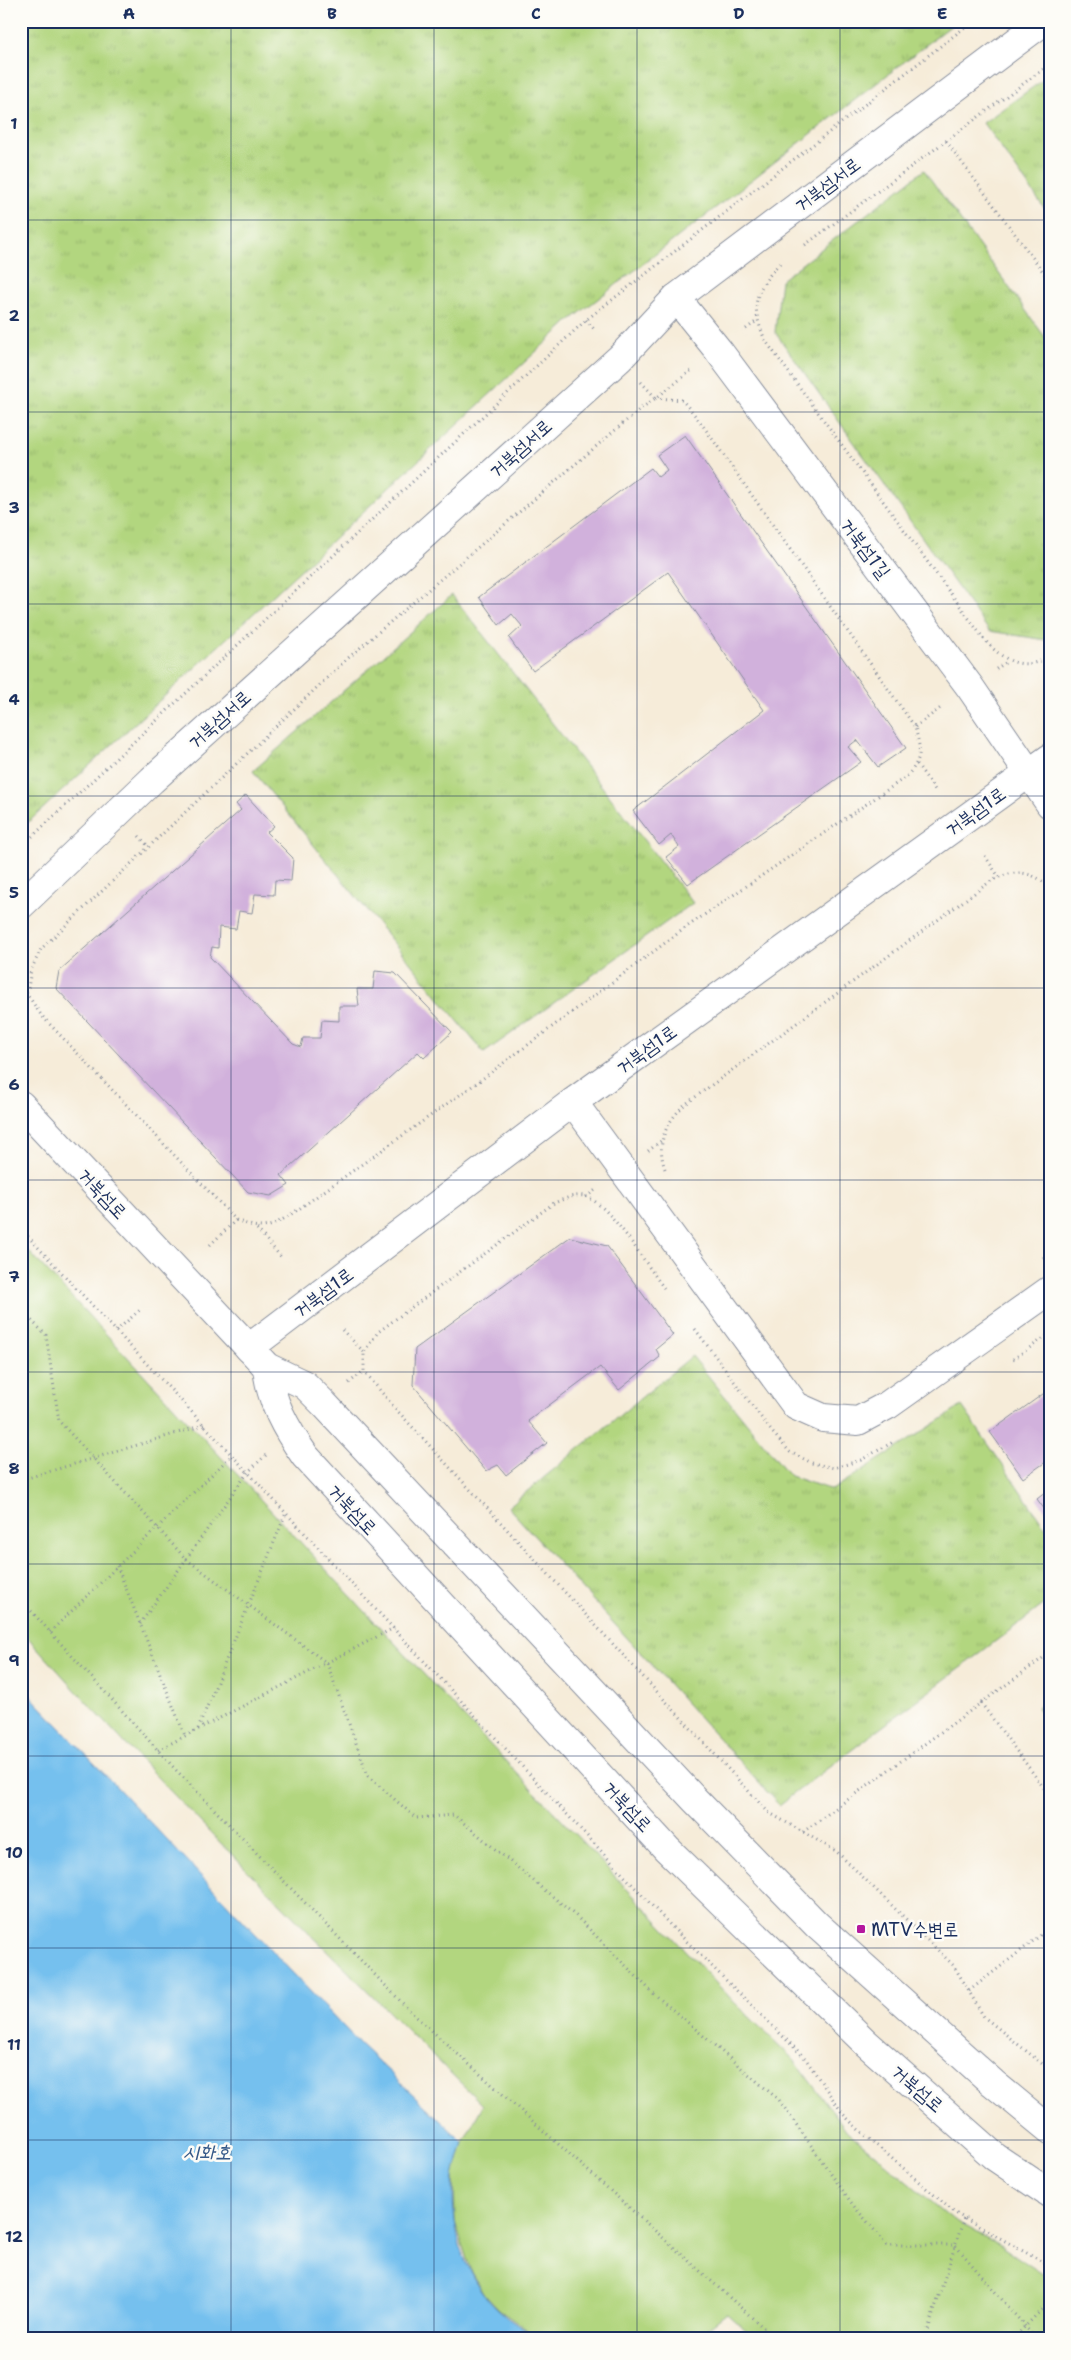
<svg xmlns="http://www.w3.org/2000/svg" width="1071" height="2360" font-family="'Shantell Sans','Poor Story',sans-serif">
<defs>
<pattern id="grass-tufts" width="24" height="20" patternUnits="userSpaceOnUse" patternTransform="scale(1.25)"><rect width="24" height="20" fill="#b2d67f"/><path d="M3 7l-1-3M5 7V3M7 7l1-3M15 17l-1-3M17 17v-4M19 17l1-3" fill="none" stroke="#98b870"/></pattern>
</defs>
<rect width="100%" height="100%" fill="#fdfcf7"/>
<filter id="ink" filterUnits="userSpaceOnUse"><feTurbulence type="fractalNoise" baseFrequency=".02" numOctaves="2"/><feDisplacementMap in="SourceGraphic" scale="10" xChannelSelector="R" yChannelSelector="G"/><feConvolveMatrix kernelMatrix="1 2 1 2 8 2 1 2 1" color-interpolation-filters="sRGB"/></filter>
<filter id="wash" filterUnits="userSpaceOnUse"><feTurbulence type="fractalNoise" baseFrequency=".0096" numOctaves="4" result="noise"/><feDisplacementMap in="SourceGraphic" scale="20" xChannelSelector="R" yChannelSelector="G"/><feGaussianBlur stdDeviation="1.12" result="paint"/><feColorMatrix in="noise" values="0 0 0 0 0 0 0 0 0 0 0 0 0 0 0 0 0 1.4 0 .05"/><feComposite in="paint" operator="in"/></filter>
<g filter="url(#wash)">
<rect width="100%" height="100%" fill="#f6ecd9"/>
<!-- grass -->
<g fill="url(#grass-tufts)" stroke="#66826e">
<path d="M 21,21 L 957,21 L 568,322 L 21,829 Z"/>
<path d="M 1050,75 L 1050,216 L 983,123 Z"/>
<path d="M 924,170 L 1050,344 L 1050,637 L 1046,640 L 989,631 L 775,332 L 781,280 Z"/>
<path d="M 452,595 L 693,903 L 484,1053 L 253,771 Z"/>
<path d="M 692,1356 L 790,1476 L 832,1490 L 962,1406 L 1050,1534 L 1050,1600 L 779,1805 L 508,1507 Z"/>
<path d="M 1050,1698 L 1050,1726 L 1037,1707 Z"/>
</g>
<!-- park -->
<path fill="#b2d67f" stroke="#66826e" d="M 21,1243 L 460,1713 L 735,2003 L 794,2060 L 847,2131 L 951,2218 L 1001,2246 L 1050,2279 L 1050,2339 L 756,2339 L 727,2313 L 694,2339 L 540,2339 L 499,2310 L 484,2294 L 471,2272 L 455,2222 L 454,2174 L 463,2142 L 483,2105 C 326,1950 168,1795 21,1630 Z"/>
<!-- water -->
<path fill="#74c0ee" stroke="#4878a6" d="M 21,1686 L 360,2044 L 463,2142 C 460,2153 456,2165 454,2176 C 449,2223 463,2278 499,2311 C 511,2322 526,2330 540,2339 L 21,2339 Z"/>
<g id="blocks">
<!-- building -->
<g fill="#d1b1dc">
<path d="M 685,435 L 906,748 L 878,767 L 857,740 L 848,747 L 861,762 L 688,884 L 666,857 L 679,847 L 671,835 L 659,845 L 633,811 L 764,710 L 668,572 L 533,671 L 509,638 L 522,626 L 512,614 L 499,625 L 479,597 L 651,468 L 658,477 L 667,470 L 657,455 Z"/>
<path d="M 246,795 L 274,826 L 267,832 L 293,858 L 291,881 L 275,880 L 274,895 L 255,894 L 252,913 L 239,911 L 236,929 L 219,927 L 218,948 L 212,947 L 210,957 L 293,1044 L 301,1047 L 303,1038 L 320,1038 L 322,1020 L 339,1021 L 339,1006 L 359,1006 L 357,989 L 373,989 L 375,971 L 395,973 L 452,1032 L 424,1058 L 418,1052 L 281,1175 L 289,1185 L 271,1196 L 248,1192 L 56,988 L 59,971 L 241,810 L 236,804 Z"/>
<path d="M 570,1237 L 607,1246 L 673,1335 L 656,1349 L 660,1357 L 619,1390 L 600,1367 L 528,1421 L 547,1443 L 506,1475 L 498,1465 L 486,1471 L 413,1385 L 415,1349 Z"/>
<path d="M 1050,1389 L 1050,1459 L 1023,1478 L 990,1432 Z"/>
<path d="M 1050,1489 L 1050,1517 L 1037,1499 Z"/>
</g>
</g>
</g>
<g filter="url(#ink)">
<use href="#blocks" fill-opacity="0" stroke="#888e9c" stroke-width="1"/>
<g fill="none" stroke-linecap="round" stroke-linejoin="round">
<!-- minor casing -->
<g stroke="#888e9c" stroke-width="30">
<g id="minor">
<path d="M 676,298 L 718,350 L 970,687 L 1050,804"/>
<path d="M 21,905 L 152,780 L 620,358 L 676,298 L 1044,21"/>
<path d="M 573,1102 L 796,1406 L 823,1418 L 858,1421 L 888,1405 L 1050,1290"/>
</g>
</g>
<!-- tertiary casing -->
<g stroke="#888e9c" stroke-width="30">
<g id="tertiary">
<path d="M 21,1105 L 267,1367 L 305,1385 L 324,1404 L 695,1800 L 817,1925 L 993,2083 L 1050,2130"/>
<path d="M 249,1348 L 573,1102 L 1050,758"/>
<path d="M 267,1367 C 270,1401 286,1429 305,1456 L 667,1849 L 865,2042 L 995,2157 L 1050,2194"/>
</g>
</g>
<!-- path -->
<g stroke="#888e9c" stroke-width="3" stroke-dasharray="1 4" stroke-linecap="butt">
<path d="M 946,141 L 1050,281"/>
<path d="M 805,245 L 1050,64"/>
<path d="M 780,263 C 754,292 750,304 765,340 L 984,639 C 1002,660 1023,673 1050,656"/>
<path d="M 586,320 L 595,330"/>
<path d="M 746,329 L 757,321"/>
<path d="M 641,382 L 656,398 L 692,370"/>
<path d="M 656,398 L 682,400 L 699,420 L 915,727 C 921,751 923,758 906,777 L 688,926 L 478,1082 L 296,1211 C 270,1228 265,1232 236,1220 L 41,1015 L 27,994 L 31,970 L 41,949 L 347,659 L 640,409 Z"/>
<path d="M 996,669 L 1008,661"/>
<path d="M 915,727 L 942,707"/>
<path d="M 917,764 L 935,790"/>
<path d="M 139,836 L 149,847"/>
<path d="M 21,847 L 586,320 L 973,21"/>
<path d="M 985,856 L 999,877"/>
<path d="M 21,988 L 27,994 L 21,1000"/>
<path d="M 648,1151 L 661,1141"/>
<path d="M 665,1169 C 656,1143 665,1125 683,1106 L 991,881 C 1013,869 1031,870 1050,887"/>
<path d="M 586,1197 L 597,1189"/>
<path d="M 21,1229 L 672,1927 L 805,2058 L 843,2114 L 858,2129 L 955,2213 L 1050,2266"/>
<path d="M 257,1229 L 281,1257"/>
<path d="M 210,1245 L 236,1220"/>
<path d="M 1043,1258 L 1050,1253"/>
<path d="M 664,1288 C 646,1265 613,1208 587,1197 C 577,1193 564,1199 554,1203 L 378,1332 L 364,1352 L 364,1371 L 393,1406 L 768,1812 L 836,1851 L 954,1966 L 984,2017 L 1050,2070"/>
<path d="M 21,1310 L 46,1335 L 59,1421 L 186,1559 L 327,1663 L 368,1776 L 416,1818 L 454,1815 L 576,1916 L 653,1993 L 779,2100 L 853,2205 L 887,2245 L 955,2245 L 1036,2339"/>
<path d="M 695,1329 L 772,1432 L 790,1452 L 812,1463 L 834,1468 L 861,1460 L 893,1442"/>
<path d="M 342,1330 L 364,1352"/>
<path d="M 116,1331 L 141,1309"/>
<path d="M 1013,1359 L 1050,1334"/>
<path d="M 349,1383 L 364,1371"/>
<path d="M 21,1480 L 204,1425"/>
<path d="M 117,1566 L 185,1736"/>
<path d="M 21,1600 L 176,1770 L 413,2014 L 776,2339"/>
<path d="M 140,1624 L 248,1472 L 266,1455"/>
<path d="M 50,1632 L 232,1455"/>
<path d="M 981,1703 L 1050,1796"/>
<path d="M 198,1729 L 286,1513"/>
<path d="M 158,1750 L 394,1628"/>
<path d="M 803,1832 L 1050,1653"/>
<path d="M 969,1991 L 1050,1928"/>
<path d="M 925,2339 L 964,2218"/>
<path d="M 1013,2339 L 1050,2301"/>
</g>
<!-- minor -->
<use href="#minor" stroke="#fff" stroke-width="28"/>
<!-- tertiary -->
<use href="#tertiary" stroke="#fff" stroke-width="28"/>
</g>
</g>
<!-- grid -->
<path fill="none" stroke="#1b2f5e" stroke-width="1" stroke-opacity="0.55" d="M 231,21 L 231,2339M 434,21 L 434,2339M 637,21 L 637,2339M 840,21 L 840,2339M 21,220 L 1050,220M 21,412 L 1050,412M 21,604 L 1050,604M 21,796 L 1050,796M 21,988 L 1050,988M 21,1180 L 1050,1180M 21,1372 L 1050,1372M 21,1564 L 1050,1564M 21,1756 L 1050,1756M 21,1948 L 1050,1948M 21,2140 L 1050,2140"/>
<!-- markers -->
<rect fill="#b5179e" stroke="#fdfcf7" stroke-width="2" x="856" y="1924" width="10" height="10" rx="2.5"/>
<g text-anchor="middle" stroke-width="5" stroke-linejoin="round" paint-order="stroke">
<!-- street labels -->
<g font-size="19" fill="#1b2f5e" stroke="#fdfcf7">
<text transform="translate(827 184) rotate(-37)" y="7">거북섬서로</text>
<text transform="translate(520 448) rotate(-42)" y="7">거북섬서로</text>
<text transform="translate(866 548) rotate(53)" y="7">거북섬1길</text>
<text transform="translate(219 719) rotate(-42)" y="7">거북섬서로</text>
<text transform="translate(975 811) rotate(-36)" y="7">거북섬1로</text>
<text transform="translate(646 1049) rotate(-36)" y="7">거북섬1로</text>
<text transform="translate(103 1193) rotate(47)" y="7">거북섬로</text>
<text transform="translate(323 1292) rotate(-37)" y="7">거북섬1로</text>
<text transform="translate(353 1509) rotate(47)" y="7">거북섬로</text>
<text transform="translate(628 1806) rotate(47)" y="7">거북섬로</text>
<text transform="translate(918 2088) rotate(41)" y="7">거북섬로</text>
</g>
<!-- poi labels -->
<g font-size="19" fill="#1b2f5e" stroke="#fdfcf7" text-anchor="start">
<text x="871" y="1936">MTV수변로</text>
</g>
<!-- water labels -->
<g font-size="20" font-style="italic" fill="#365a89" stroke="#fdfcf7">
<text x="207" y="2159">시화호</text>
</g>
</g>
<!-- margin -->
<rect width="1071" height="2360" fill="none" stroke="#fdfcf7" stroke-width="55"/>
<rect x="28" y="28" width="1016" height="2304" fill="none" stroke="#1b2f5e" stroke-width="2"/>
<g font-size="16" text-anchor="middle" font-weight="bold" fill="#1b2f5e">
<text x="129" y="19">A</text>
<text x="332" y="19">B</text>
<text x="536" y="19">C</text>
<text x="739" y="19">D</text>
<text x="942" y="19">E</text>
<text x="14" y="129">1</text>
<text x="14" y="321">2</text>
<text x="14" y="513">3</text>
<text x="14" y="705">4</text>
<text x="14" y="898">5</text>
<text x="14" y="1090">6</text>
<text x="14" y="1282">7</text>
<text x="14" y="1474">8</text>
<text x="14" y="1666">9</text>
<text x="14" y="1858">10</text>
<text x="14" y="2050">11</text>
<text x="14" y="2242">12</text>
</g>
</svg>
